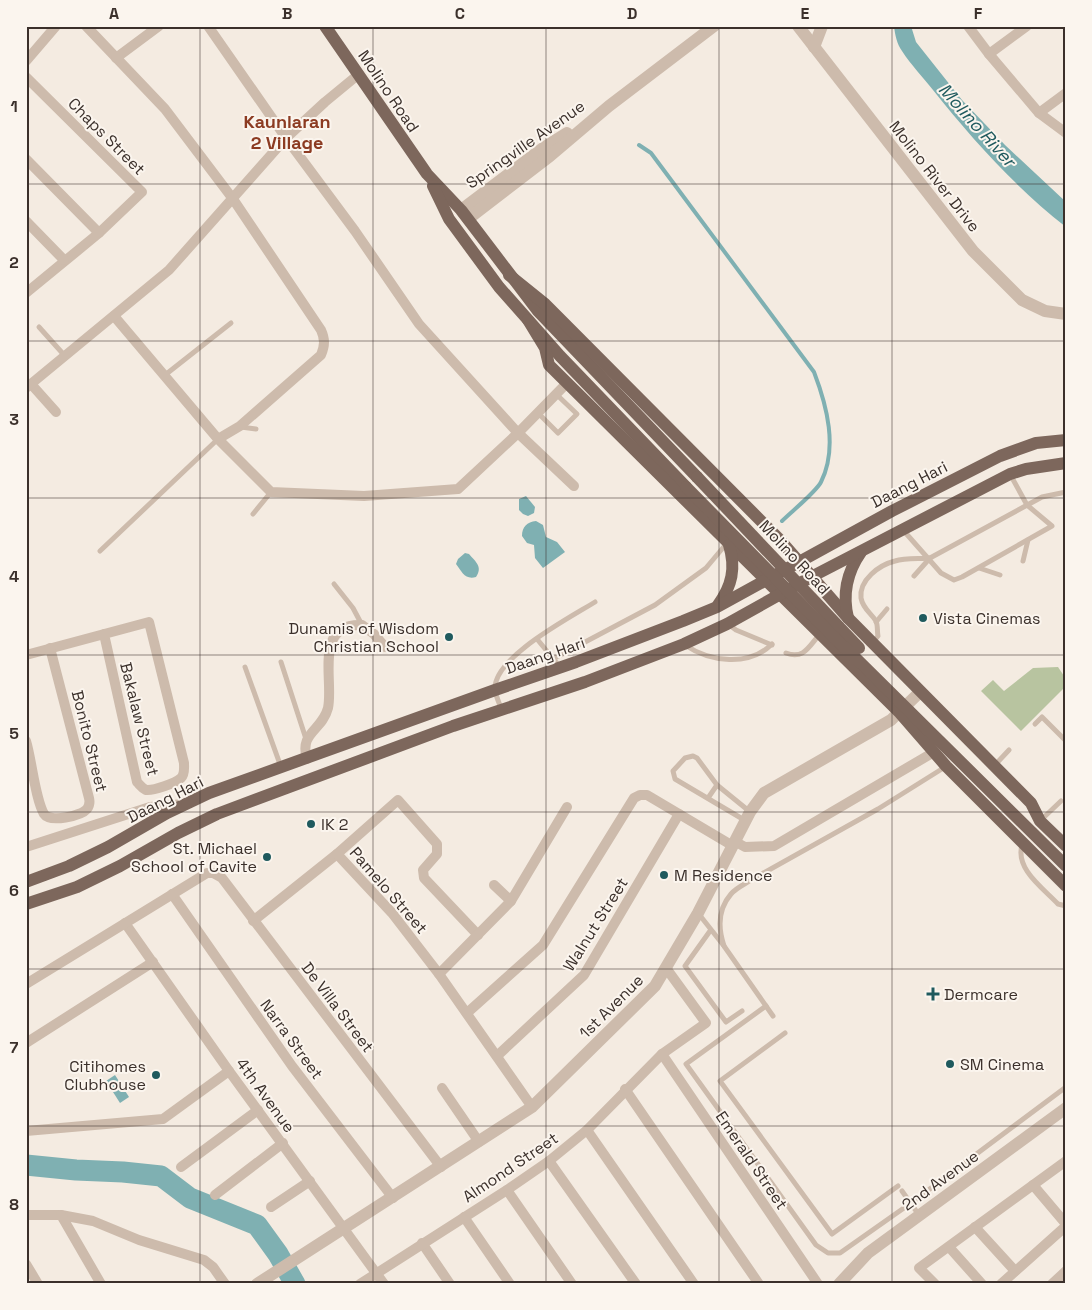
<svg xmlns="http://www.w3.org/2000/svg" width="1092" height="1310" font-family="'Space Grotesk',sans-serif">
<rect width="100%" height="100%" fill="#f4ebe1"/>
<!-- green -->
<path fill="#b8c4a0" d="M 1058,667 L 1066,679 L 1066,686 L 1021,731 L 981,691 L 993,680 L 1004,691 L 1033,668 Z"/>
<!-- water -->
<g fill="#7fb0b2">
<path d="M 894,26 L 911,26 L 916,42 L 962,100 L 1005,145 L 1066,202 L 1066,227 C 1016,188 972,139 933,90 C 923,77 911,65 902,51 C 897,44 895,35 894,26 Z"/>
<path d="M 526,496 L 535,507 L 534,513 L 528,516 L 523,514 L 519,510 L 519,499 Z"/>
<path d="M 536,521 L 543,525 L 546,537 L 557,542 L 565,552 L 543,568 L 535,558 L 534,545 L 527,543 L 522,536 C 522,527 527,522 536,521 Z"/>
<path d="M 465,553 L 469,554 C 476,562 483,567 476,577 C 465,580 462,572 456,564 L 458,559 Z"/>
<path d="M 115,1075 L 129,1097 L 120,1103 L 106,1081 Z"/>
</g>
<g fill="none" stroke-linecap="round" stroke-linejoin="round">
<!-- stream -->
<path stroke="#7fb0b2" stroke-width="4" d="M 639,145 L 651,153 L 814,372 C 827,406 838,448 821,482 C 816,492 791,512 782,521"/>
<!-- river -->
<path stroke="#7fb0b2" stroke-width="21" d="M 26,1165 L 76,1170 L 123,1172 L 161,1176 L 190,1198 L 257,1225 L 278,1254 L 295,1284"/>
<!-- service -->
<g stroke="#cdbbac" stroke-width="5">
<path d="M 39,327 L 65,356"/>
<path d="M 165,375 L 231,323"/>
<path d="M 538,413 L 558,433 L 577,414 L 556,394"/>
<path d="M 241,427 L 256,429"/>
<path d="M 253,514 L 271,492"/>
<path d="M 903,530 L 941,573 L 954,580 L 962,577 L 1052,526 L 1027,505 L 1010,474"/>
<path d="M 100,551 L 218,439"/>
<path d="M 1023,561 L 1028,540"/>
<path d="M 979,568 L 1000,575"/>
<path d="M 914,576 L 930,558 L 1042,497 L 1066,492"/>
<path d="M 334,584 L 353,608 L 362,625"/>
<path d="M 876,622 L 887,609"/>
<path d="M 728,624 L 736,630 L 772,645"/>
<path d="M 537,639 L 560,667"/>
<path d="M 873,642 L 878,636 C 877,632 878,625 876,621 C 871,613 863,609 861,598 C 859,580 879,565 895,561 C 905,558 919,559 930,558"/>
<path d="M 685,645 C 710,662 749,667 772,644"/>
<path d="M 786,653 C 804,660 809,646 820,634"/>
<path d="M 553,659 L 655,605 L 706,568 L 727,543"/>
<path d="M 281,662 L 306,739"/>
<path d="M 245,667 L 281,767"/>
<path d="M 501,708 C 499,703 496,696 495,690 C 492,658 571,617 595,602"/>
<path d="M 1035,724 L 1042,717 L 1066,741"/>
<path d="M 994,766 L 1009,750"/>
<path d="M 708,798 L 717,785"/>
<path d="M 1041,820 L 1061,801"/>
<path d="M 746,821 L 675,779 L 673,771 L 685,758 L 693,756 L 697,758 L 717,785 L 749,811"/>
<path d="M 1022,845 C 1015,869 1043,888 1058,904 L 1066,906"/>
<path d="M 698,913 L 724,946 L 773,1016"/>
<path d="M 710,931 L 685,966 L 726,1022 L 742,1011"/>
<path d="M 724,946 C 718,928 718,909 731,894 C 736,888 745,884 751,880 L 878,809 L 945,767"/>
<path d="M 766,1006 L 686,1064 L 816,1245 L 828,1253 L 840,1253 L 911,1203 L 1066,1087"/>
<path d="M 785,1033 L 720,1081 L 832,1234 L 898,1186"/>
<path d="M 902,1191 L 919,1215"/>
</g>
<!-- minor -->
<g stroke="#cdbbac" stroke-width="10">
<path d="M 86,26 L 165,109 L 233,199 L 321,330 C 325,339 325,345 321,355 L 240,426 L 218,439"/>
<path d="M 208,26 L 286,138 L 355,231 L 419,324 L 518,433 L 574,486"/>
<path d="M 968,26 L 989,54 L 1039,113 L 1066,133"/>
<path d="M 989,54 L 1027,26"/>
<path d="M 116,58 L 159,26"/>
<path d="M 26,61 L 56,26"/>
<path d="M 26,77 L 142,192 L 99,233 L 26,293"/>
<path d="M 1039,113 L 1066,93"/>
<path d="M 26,159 L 99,233"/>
<path d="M 26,221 L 64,260"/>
<path d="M 114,316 L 218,439 L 271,492 L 364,496 L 458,489 L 518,433 L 567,383"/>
<path d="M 31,384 L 56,412"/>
<path d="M 26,388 L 169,270 L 286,138 L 325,102 L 359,74"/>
<path d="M 26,655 L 149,622 L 184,763 C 184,768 185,774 181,778 C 176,783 153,791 146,790 C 142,788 140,785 137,782 L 104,634"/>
<path d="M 26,741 C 32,761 35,798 44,814 C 50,823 81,816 87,809 C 90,805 90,802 89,798 L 50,648"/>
<path d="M 307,759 C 299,732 322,731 328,708 C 334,681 313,623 362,625 L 374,634 L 385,647"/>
<path d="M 736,842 L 745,847 L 774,846 L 934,752"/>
<path d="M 26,847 L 150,807 L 184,804"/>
<path d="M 494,885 L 511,901"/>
<path d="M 172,894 L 292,1066 L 393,1198"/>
<path d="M 253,921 L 337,854"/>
<path d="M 125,923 L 229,1071 L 384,1284"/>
<path d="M 478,935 L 424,878 L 423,870 L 437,854 L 437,844 L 398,800 L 337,854 L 392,913 L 439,974 L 532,1107"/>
<path d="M 439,974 L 511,901 L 567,807"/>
<path d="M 26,984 L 207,873 L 213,873 L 222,878 L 441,1167"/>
<path d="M 467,1013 L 543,945 L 634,798 L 640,795 L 647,795 L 733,846"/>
<path d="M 26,1043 L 153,962"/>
<path d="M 662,1054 L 818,1284"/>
<path d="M 497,1056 L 584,975 L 679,814"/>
<path d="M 442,1088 L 479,1142"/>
<path d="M 625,1089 L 759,1284"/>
<path d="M 587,1130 L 694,1284"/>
<path d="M 26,1131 L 163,1119 L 229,1071"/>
<path d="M 549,1161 L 636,1284"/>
<path d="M 181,1167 L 258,1110"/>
<path d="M 1033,1185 L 1066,1224"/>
<path d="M 507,1190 L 572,1284"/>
<path d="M 215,1195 L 283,1143"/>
<path d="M 271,1207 L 310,1181"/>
<path d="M 26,1215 L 61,1215 L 93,1221 L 139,1240 L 204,1260 L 213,1267 L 225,1284"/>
<path d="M 61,1215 L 101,1284"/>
<path d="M 464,1217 L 510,1284"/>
<path d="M 975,1227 L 1015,1271"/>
<path d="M 422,1243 L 450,1284"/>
<path d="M 949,1247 L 982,1284"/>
<path d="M 26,1264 L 38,1284"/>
<path d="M 360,1284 L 507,1190 L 549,1161 L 587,1130 L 662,1054 L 706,1023 L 666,968"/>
<path d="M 935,1284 L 919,1268 L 1066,1161"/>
<path d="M 1001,1284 L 1066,1226"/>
<path d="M 1052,1284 L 1066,1271"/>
</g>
<!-- tertiary -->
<g stroke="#cdbbac" stroke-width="12">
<path d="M 798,26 L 973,251 L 1022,300 L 1045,311 L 1066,314"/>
<path d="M 814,47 L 822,26"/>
<path d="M 461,210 L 543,148 L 567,133"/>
<path d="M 468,219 L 550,156 L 609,106 L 714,26"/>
<path d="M 257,1284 L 532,1107 L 655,986 L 698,913 L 750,812 L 764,793 L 891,720 L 920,692"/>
<path d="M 839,1284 L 868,1253 L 1066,1108"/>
</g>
<!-- primary -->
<g stroke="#7d675c" stroke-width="12">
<path d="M 325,26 L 427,174 L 461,210 L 538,311 L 697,477"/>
<path d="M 433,186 L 449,219 L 499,287 L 560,356 L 686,487"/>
<path d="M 509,275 L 545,304 L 780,540 L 848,618 L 1031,803 L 1040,821 L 1066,846"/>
<path d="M 528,320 L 545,348 L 549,365 L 900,713 L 946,766 L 1066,886"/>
<path d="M 718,605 C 732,586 736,568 729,545"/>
<path d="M 848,618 C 842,593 847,572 861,552"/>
<path d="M 26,882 L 69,866 L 108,847 L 167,813 L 209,793 L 495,690 L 576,662 L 683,621 L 717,607 L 892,511 L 1000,456 L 1036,443 L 1066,440"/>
<path d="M 26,904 L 77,887 L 120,866 L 178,833 L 217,814 L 453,726 L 585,682 L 684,644 L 727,624 L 811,577 L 1010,474 L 1026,469 L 1066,463"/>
</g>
<!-- primary-bridge -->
<g stroke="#7d675c" stroke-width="12">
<path d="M 697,477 L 859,648"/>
<path d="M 686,487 L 810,613 L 1066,866"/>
</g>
</g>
<!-- grid -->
<path fill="none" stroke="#3b302b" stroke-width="1" stroke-opacity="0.55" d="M 200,26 L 200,1284M 373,26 L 373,1284M 546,26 L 546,1284M 719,26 L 719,1284M 892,26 L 892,1284M 26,184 L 1066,184M 26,341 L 1066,341M 26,498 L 1066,498M 26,655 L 1066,655M 26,812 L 1066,812M 26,969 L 1066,969M 26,1126 L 1066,1126"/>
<!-- markers -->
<g fill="#1f5a5e" stroke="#fbf5ee" stroke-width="2">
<circle cx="923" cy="618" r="5"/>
<circle cx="449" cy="637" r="5"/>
<circle cx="311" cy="824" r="5"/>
<circle cx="267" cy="857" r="5"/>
<circle cx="664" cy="875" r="5"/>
<path d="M930.5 986.5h5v5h5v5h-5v5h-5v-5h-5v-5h5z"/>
<circle cx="950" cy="1064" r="5"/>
<circle cx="156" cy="1075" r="5"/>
</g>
<g text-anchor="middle" stroke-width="4" stroke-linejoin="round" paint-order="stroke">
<!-- street labels -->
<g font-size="16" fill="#3b302b" stroke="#fbf5ee">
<text transform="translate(389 91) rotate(56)" y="6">Molino Road</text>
<text transform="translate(107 136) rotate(45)" y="6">Chaps Street</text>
<text transform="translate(525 144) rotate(-35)" y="6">Springville Avenue</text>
<text transform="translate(935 176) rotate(52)" y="6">Molino River Drive</text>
<text transform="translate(909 484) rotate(-27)" y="6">Daang Hari</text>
<text transform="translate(795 557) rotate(47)" y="6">Molino Road</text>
<text transform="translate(545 655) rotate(-19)" y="6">Daang Hari</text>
<text transform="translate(140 719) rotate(76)" y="6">Bakalaw Street</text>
<text transform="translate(90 741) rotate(76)" y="6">Bonito Street</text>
<text transform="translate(165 799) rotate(-27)" y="6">Daang Hari</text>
<text transform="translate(389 890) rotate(49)" y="6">Pamelo Street</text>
<text transform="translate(595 924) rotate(-58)" y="6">Walnut Street</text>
<text transform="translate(611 1006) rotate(-45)" y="6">1st Avenue</text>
<text transform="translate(338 1007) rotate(53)" y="6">De Villa Street</text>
<text transform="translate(292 1039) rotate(54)" y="6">Narra Street</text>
<text transform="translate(266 1095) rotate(54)" y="6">4th Avenue</text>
<text transform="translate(752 1160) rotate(56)" y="6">Emerald Street</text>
<text transform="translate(510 1167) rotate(-34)" y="6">Almond Street</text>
<text transform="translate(940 1180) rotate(-36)" y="6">2nd Avenue</text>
</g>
<!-- poi labels -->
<g font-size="16" fill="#3b302b" stroke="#fbf5ee" text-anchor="start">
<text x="933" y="624">Vista Cinemas</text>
<text x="439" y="634" text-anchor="end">Dunamis of Wisdom<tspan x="439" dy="18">Christian School</tspan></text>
<text x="321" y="830">IK 2</text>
<text x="257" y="854" text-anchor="end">St. Michael<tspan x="257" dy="18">School of Cavite</tspan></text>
<text x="674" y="881">M Residence</text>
<text x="944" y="1000">Dermcare</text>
<text x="960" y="1070">SM Cinema</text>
<text x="146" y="1072" text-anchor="end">Citihomes<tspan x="146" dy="18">Clubhouse</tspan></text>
</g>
<!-- neighbourhood labels -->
<g font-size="18" font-weight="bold" fill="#8c3b22" stroke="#fbf5ee">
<text x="287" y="128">Kaunlaran<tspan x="287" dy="21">2 Village</tspan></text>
</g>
<!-- water labels -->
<g font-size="18" font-style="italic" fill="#1f5a5e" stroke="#fbf5ee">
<text transform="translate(977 125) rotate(48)" y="6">Molino River</text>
</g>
</g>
<!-- border -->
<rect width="1092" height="1310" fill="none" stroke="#fbf5ee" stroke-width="55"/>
<rect x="28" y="28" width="1036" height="1254" fill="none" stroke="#3b302b" stroke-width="2"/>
<g font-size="16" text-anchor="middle" font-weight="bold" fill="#3b302b">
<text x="114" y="19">A</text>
<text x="287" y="19">B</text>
<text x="460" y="19">C</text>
<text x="632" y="19">D</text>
<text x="805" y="19">E</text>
<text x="978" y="19">F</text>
<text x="14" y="112">1</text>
<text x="14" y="268">2</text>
<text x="14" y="425">3</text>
<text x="14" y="582">4</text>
<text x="14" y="739">5</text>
<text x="14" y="896">6</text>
<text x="14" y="1053">7</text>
<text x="14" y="1210">8</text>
</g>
</svg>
